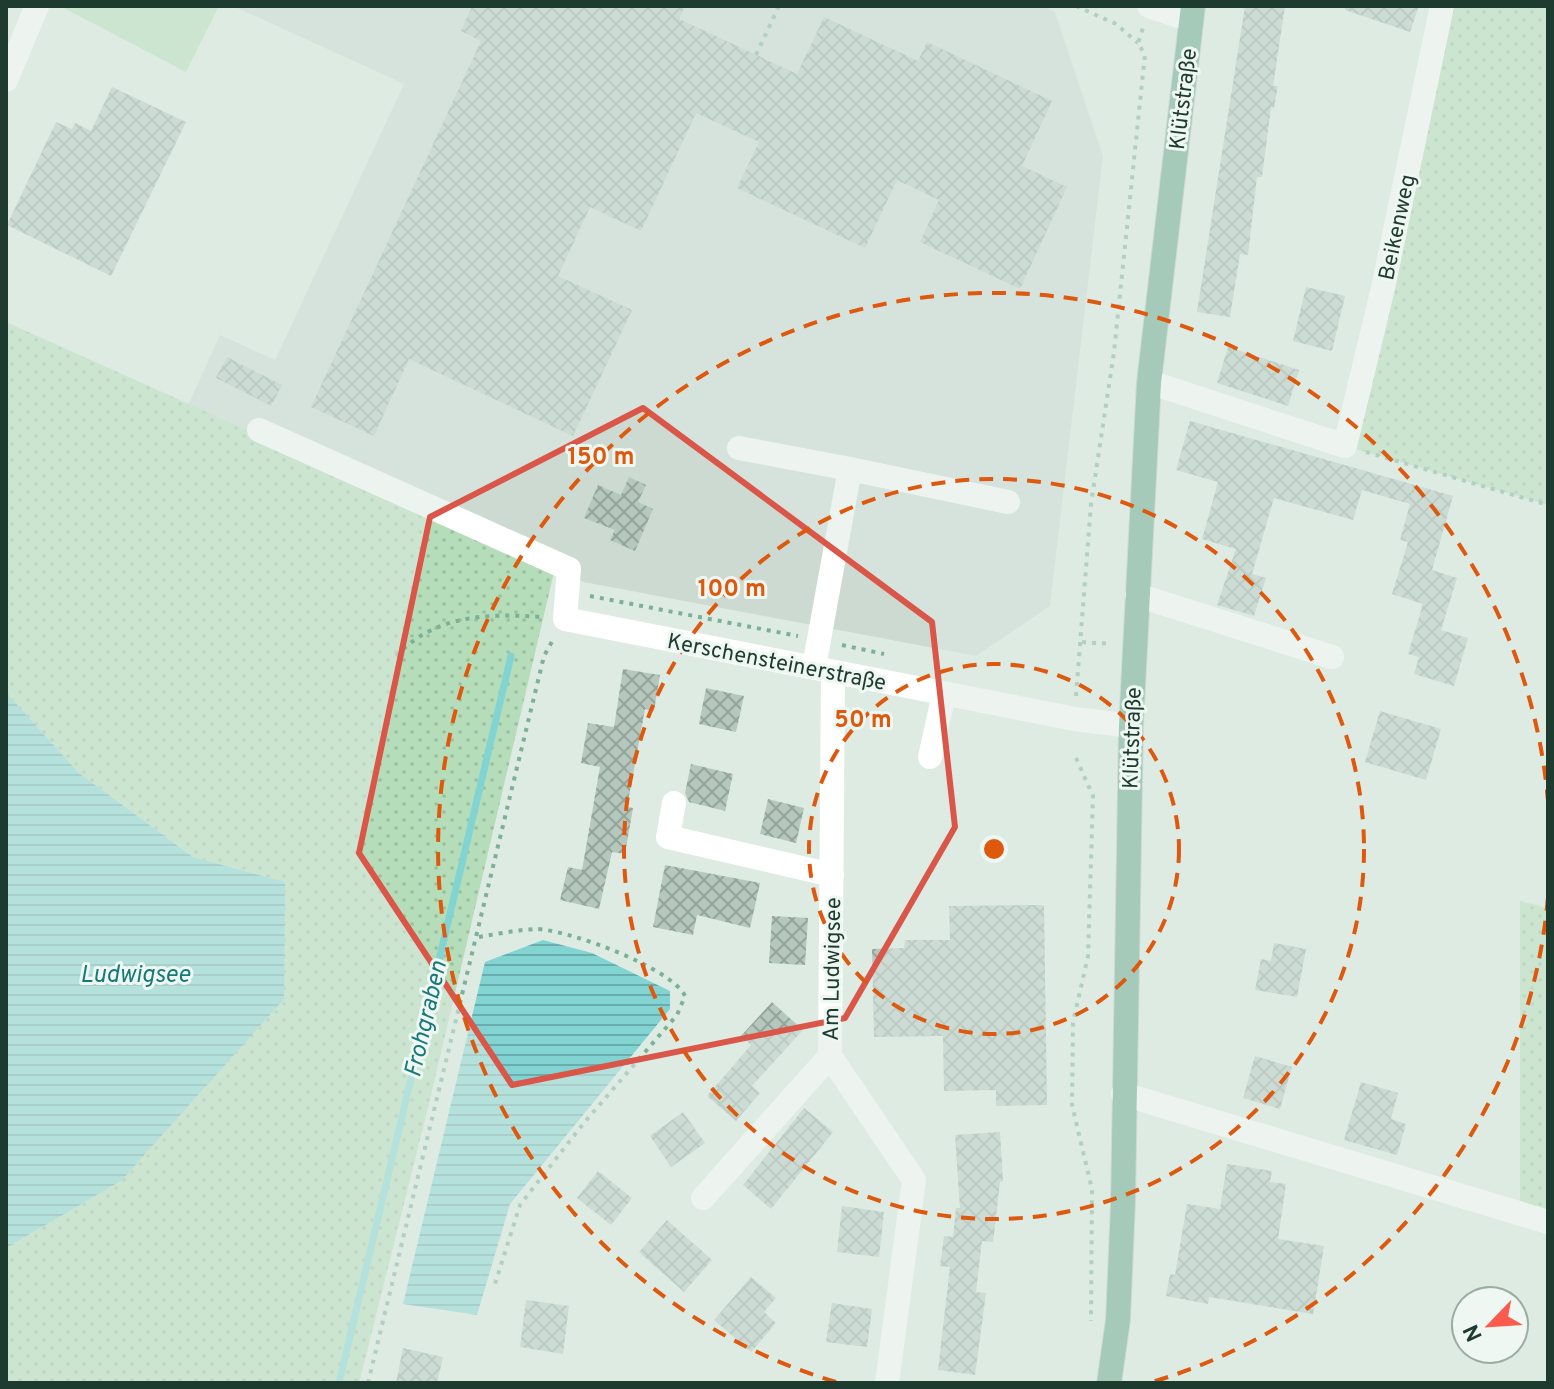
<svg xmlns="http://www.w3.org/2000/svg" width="1554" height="1389" font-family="Overpass,sans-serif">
<defs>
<pattern id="grass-dots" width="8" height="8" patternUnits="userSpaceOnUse" patternTransform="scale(2)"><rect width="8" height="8" fill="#b5ddb9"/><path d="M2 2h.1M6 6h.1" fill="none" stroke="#9bbf9f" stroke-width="1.8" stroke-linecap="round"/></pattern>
<pattern id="water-rules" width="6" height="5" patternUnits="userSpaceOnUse" patternTransform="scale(2)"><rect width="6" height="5" fill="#82d4d3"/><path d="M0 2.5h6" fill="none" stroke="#6aadac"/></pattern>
<pattern id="building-cross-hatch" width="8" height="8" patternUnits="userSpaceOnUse" patternTransform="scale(2)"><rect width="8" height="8" fill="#b6c8be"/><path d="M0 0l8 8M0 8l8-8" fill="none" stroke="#93a49b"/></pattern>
</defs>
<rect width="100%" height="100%" fill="#deebe3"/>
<!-- built -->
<path fill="#ccdad2" d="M 233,6 L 1043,6 L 1055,12 L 1103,156 L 1050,606 L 976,656 L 584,582 L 188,405 L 220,335 L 275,360 L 404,84 Z"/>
<!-- grass -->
<g fill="url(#grass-dots)">
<path d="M 1442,6 L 1548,6 L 1548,505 L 1345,446 Z"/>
<path d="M 6,322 L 555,568 L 428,1108 L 359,1383 L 6,1383 L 6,1248 L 121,1181 L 285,882 L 193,857 L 79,773 L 6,696 Z"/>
<path d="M 1520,901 L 1548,908 L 1548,1222 L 1520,1215 Z"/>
</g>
<!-- garden -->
<path fill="#b5ddb9" d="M 60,6 L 219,6 L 186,72 Z"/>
<!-- water -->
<g fill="url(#water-rules)">
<path d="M 8,695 L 79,773 L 193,857 L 285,882 L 284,999 L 121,1181 L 6,1248 Z"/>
<path d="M 543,940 L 592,953 L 670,991 L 670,1009 L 510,1204 L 477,1315 L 403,1304 L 485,962 Z"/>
</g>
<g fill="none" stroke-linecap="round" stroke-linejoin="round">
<!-- stream -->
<path stroke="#82d4d3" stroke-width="7" d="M 339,1383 L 511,656"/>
</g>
<!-- building -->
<g fill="url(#building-cross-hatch)">
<path d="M 472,6 L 685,6 L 679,19 L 797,74 L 824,17 L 918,61 L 927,42 L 1052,101 L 1022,166 L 1067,187 L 1020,289 L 920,242 L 939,200 L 897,180 L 865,248 L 737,188 L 759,142 L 696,113 L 641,231 L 590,207 L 558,276 L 632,310 L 573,436 L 409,359 L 374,436 L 311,407 L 481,41 L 461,31 Z"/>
<path d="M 1245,6 L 1285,6 L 1273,86 L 1278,86 L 1274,108 L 1271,107 L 1262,177 L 1257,177 L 1248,255 L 1240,254 L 1230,317 L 1197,312 Z"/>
<path d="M 1345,6 L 1419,6 L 1410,32 L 1345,10 Z"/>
<path d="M 112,87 L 186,122 L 111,276 L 7,225 L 56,122 L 72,129 L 75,123 L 91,131 Z"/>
<path d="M 1306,287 L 1345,296 L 1332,351 L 1293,341 Z"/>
<path d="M 1228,347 L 1299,370 L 1288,406 L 1217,383 Z"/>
<path d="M 227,357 L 282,385 L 271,406 L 216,378 Z"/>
<path d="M 1190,421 L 1453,496 L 1432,570 L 1457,578 L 1441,630 L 1468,638 L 1454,686 L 1414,674 L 1419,657 L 1408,654 L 1423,604 L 1392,594 L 1408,542 L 1400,540 L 1410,504 L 1362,490 L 1353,520 L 1274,498 L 1252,574 L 1266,578 L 1254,616 L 1217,605 L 1236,549 L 1202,539 L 1218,482 L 1176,470 Z"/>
<path d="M 629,477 L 646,485 L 638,502 L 653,509 L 635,551 L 610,540 L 615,530 L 584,518 L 598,485 L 621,495 Z"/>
<path d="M 623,669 L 660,675 L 654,711 L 645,709 L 627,807 L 633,808 L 625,854 L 612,852 L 599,909 L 560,900 L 568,867 L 582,870 L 600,767 L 581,763 L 588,723 L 614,727 Z"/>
<path d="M 706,688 L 744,696 L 736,732 L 699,724 Z"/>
<path d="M 1380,711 L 1441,729 L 1426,780 L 1365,762 Z"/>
<path d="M 691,764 L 733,774 L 725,811 L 689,802 L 685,793 Z"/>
<path d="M 768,799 L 804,808 L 796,843 L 760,834 Z"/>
<path d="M 665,865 L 760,883 L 750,928 L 697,915 L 693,935 L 653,927 Z"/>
<path d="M 1044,905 L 1047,1105 L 996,1106 L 996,1090 L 944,1091 L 943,1036 L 874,1037 L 872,949 L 904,948 L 905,940 L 950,940 L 949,906 Z"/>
<path d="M 772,916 L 808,918 L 805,965 L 769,963 Z"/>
<path d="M 1274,943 L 1306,949 L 1297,997 L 1255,990 L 1261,959 L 1271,961 Z"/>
<path d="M 772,1002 L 803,1030 L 752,1086 L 760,1093 L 736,1121 L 707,1096 L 751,1045 L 741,1036 Z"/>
<path d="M 1255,1056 L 1292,1067 L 1280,1109 L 1243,1098 Z"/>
<path d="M 1361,1082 L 1398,1093 L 1391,1119 L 1406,1124 L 1397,1155 L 1344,1140 Z"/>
<path d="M 804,1108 L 833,1132 L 771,1209 L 743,1185 Z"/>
<path d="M 683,1112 L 705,1143 L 671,1167 L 650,1136 Z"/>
<path d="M 1000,1132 L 1003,1181 L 1000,1182 L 993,1242 L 982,1241 L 976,1292 L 986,1293 L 975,1375 L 938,1370 L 950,1267 L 940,1266 L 944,1236 L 953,1237 L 956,1208 L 960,1208 L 955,1135 Z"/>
<path d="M 1227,1164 L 1272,1171 L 1270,1182 L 1286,1184 L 1278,1239 L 1324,1246 L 1313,1314 L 1209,1297 L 1208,1304 L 1166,1296 L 1170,1274 L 1175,1275 L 1187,1204 L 1220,1209 Z"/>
<path d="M 598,1171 L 632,1198 L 611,1225 L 577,1198 Z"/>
<path d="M 842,1206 L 884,1212 L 879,1257 L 837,1252 Z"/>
<path d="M 667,1220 L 712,1260 L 684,1292 L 639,1252 Z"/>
<path d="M 751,1277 L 776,1298 L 764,1312 L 776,1323 L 751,1352 L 714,1320 Z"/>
<path d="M 526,1300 L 569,1306 L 563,1354 L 520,1347 Z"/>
<path d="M 832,1303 L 872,1309 L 867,1347 L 826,1342 Z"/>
<path d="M 403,1348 L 443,1357 L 437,1383 L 396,1383 Z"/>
</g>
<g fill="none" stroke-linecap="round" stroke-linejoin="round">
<!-- major casing -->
<g stroke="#c0c8c5" stroke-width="26">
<path id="major" d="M 1109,1383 L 1118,1320 L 1123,1203 L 1131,726 L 1149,382 L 1193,6"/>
</g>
<!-- path -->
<g stroke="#7cb097" stroke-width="4" stroke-dasharray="4 6" stroke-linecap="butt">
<path d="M 1076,6 L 1116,24 L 1138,43"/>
<path d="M 756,55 L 779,6"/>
<path d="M 1366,452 L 1548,505"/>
<path d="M 590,596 L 798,636"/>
<path d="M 1082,642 L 1112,644"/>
<path d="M 842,645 L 884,654"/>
<path d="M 396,656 C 435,615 487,613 541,617"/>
<path d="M 1076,696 L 1091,504 L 1114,352 L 1143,73 L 1145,55 L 1138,43 L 1143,28"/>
<path d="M 1076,758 L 1093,796 L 1088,956 L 1073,1022 L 1072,1105 L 1092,1189 L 1091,1321"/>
<path d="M 479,937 C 497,934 516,930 535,929 C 567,929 672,968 685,996 L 677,1015 L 583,1124 L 520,1205 L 494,1287"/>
<path d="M 368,1383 L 544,656 L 554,638"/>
</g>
<!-- minor -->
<g stroke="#fff" stroke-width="24">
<path d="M 1149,6 L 1191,20"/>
<path d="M 6,80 L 37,6"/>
<path d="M 1149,382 L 1345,446 L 1383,288 L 1442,6"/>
<path d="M 259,430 L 569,569 L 565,619 L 1075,719 L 1131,726"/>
<path d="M 739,448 L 850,469"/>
<path d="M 1137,595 L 1332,657"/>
<path d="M 814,667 L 850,469 L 1008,502"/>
<path d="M 833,672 L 830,1056 L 914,1180 L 887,1383"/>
<path d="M 930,757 L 944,694"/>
<path d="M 674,803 L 668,837 L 832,875"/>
<path d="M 1123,1094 L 1548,1222"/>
<path d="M 703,1198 L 830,1056"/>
</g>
<!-- major -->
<use href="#major" stroke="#60a387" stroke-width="24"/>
</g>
<!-- marked area -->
<path d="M0 0H1554V1389H0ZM 643,408 L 932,622 L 955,827 L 845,1018 L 512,1085 L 359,853 L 430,517 Z" fill="#deebe3" fill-opacity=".55" fill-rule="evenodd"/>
<path fill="none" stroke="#d95648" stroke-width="6" stroke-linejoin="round" d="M 643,408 L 932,622 L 955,827 L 845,1018 L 512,1085 L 359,853 L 430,517 Z"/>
<!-- distance rings -->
<g fill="none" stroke="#de580e" stroke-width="4" stroke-dasharray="14 10">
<circle cx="994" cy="849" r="185"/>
<circle cx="994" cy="849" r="370"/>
<path d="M1548 897A556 556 0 0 1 1152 1382M836 1382A556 556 0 1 1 1548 801"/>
</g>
<g text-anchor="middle" stroke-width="6" stroke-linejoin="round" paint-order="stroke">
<!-- street labels -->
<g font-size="22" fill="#1e3b2f" stroke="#eef7f1">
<text transform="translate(1182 99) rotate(-83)" y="8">Klütstraße</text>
<text transform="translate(1396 227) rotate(-78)" y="8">Beikenweg</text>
<text transform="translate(777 661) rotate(11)" y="8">Kerschensteinerstraße</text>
<text transform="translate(1131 738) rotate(-88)" y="8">Klütstraße</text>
<text transform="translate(831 969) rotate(-89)" y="8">Am Ludwigsee</text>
</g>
<!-- water labels -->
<g font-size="24" font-style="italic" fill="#16797a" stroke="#eef7f1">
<text x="135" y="982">Ludwigsee</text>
<text transform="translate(425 1019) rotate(-77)" y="8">Frohgraben</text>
</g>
</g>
<circle cx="994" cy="849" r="12" fill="#de580e" stroke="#eef7f1" stroke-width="4"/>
<g font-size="24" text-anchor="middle" font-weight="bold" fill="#de580e" stroke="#eef7f1" stroke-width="6" stroke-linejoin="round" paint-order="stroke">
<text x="601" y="464">150 m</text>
<text x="732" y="596">100 m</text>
<text x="863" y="727">50 m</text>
</g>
<!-- border -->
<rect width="1554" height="1389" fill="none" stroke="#1e3b2f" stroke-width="16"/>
<!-- north arrow -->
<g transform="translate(1490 1325) rotate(245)"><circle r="38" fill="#eef7f1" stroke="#9baca3" stroke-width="2"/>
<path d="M0-6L14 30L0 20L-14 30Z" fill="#fa5b4d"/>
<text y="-12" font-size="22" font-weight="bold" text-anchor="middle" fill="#1e3b2f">N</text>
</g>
</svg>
